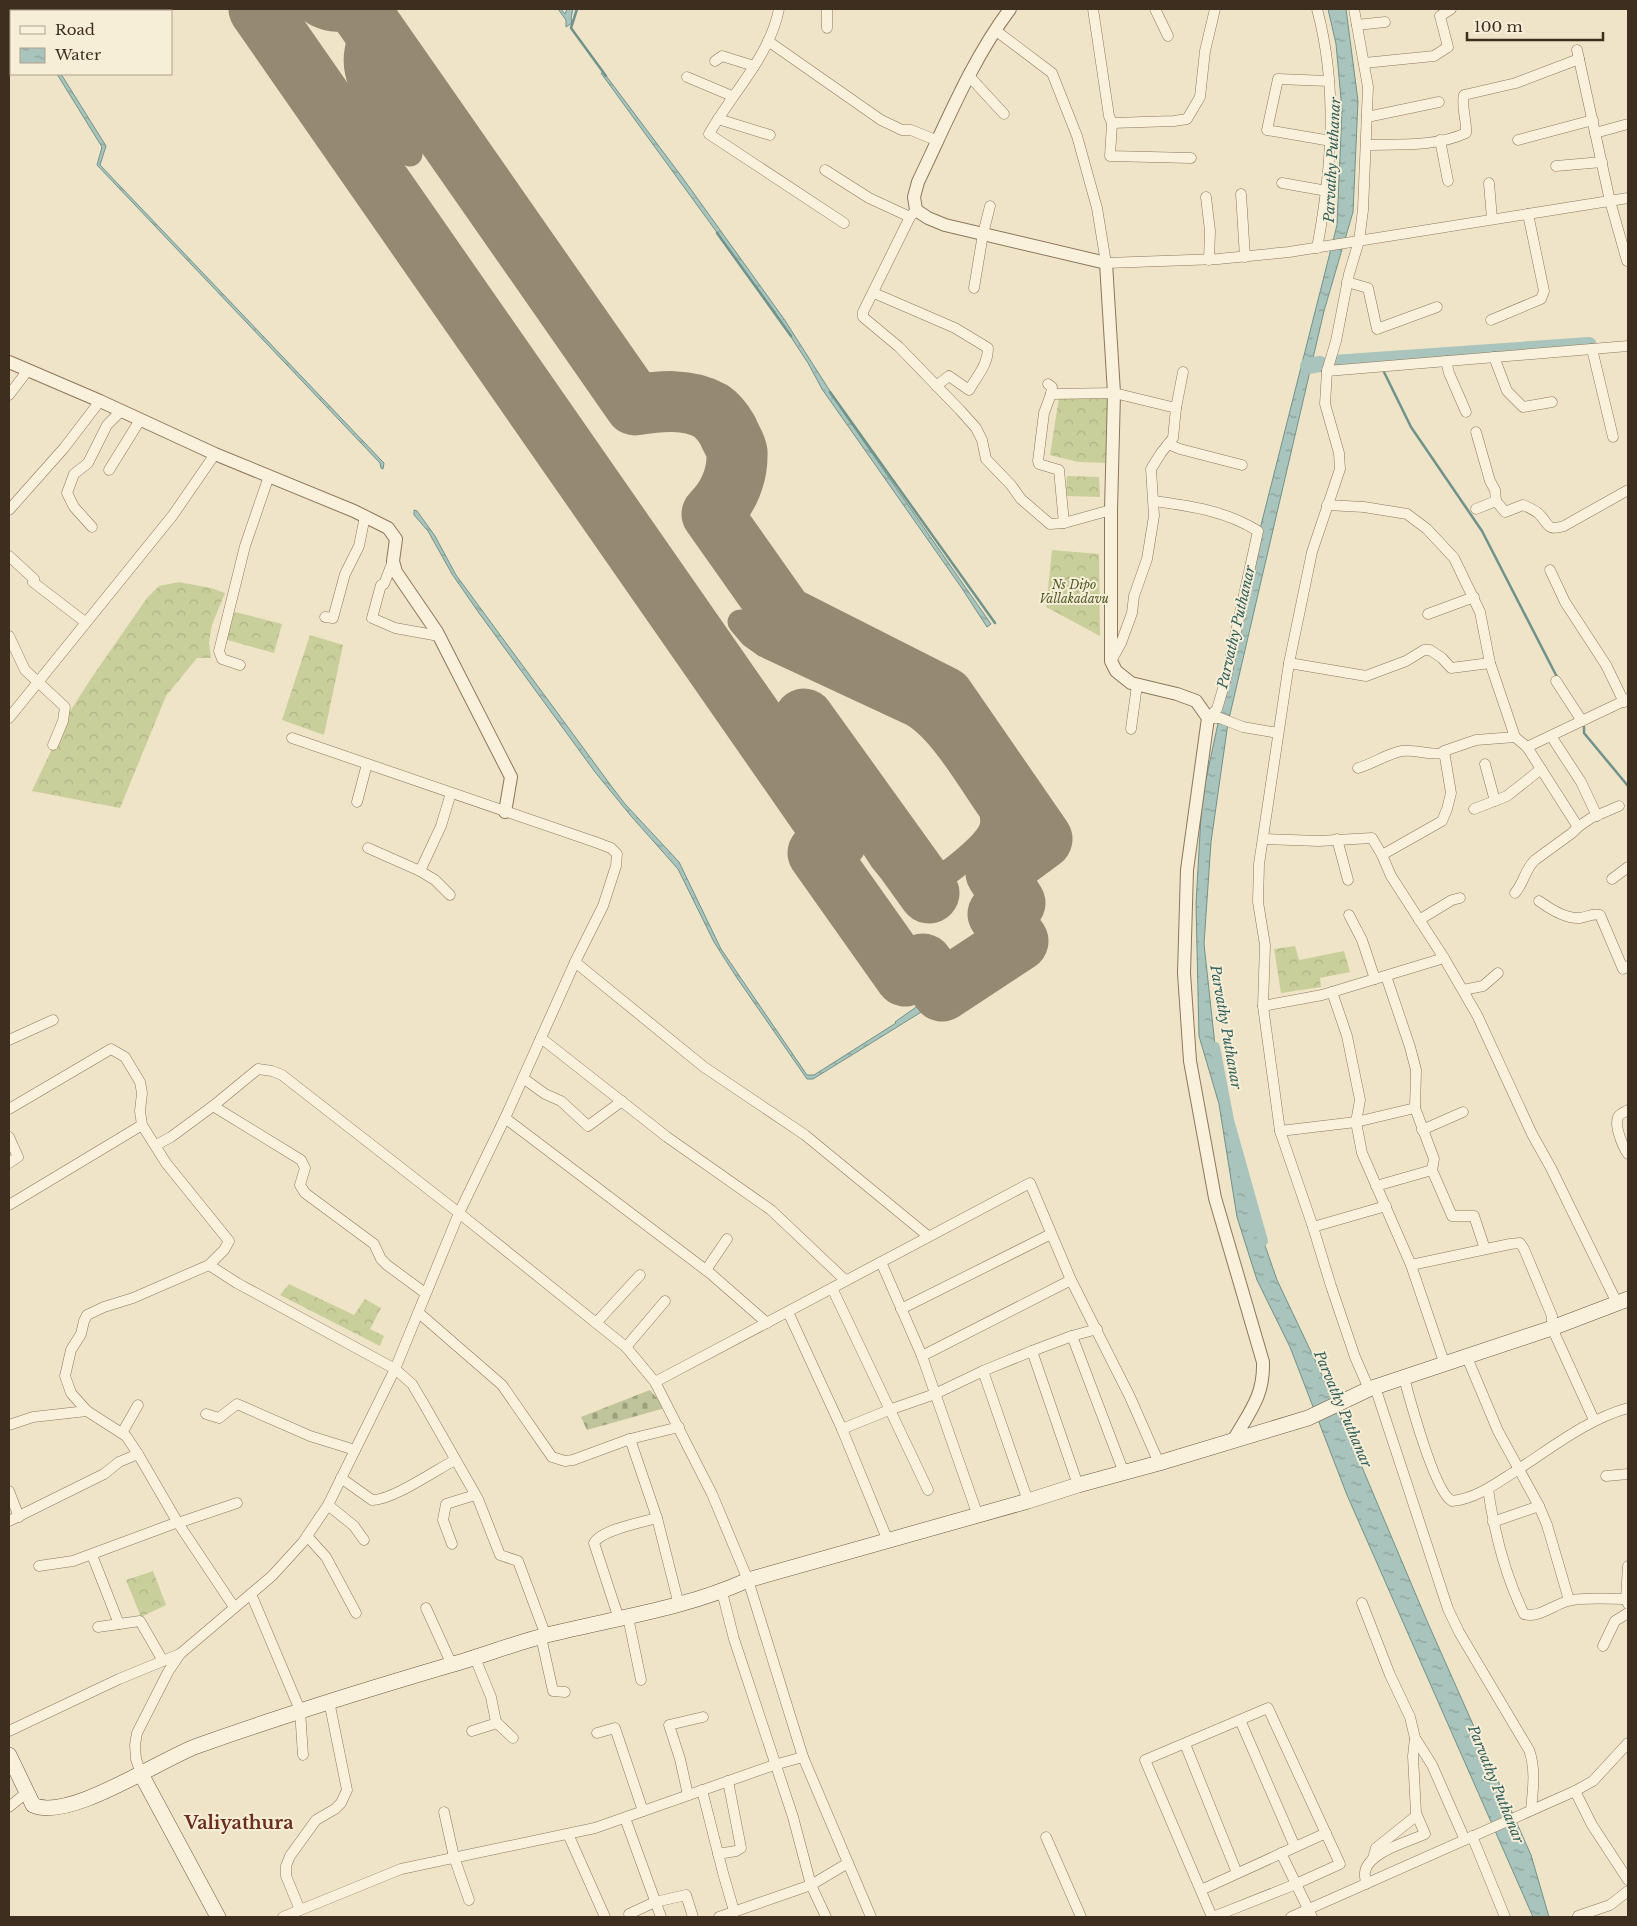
<svg xmlns="http://www.w3.org/2000/svg" width="1637" height="1926" font-family="'Libre Baskerville',serif">
<defs>
<pattern id="forest-crowns" width="20" height="18" patternUnits="userSpaceOnUse" patternTransform="scale(1.25)"><rect width="20" height="18" fill="#c9cf9b"/><path d="M2 6a3 3 0 1 1 6 0M12 15a3 3 0 1 1 6 0" fill="none" stroke="#aeb285"/></pattern>
<pattern id="cemetery-stones" width="16" height="16" patternUnits="userSpaceOnUse" patternTransform="scale(1.25)"><rect width="16" height="16" fill="#bfc49a"/><path d="M2 7V4a2 2 0 0 1 4 0v3zM10 15v-3a2 2 0 0 1 4 0v3z" fill="#9ca07d"/></pattern>
<pattern id="water-ripples" width="26" height="14" patternUnits="userSpaceOnUse" patternTransform="scale(1.25)"><rect width="26" height="14" fill="#a9c4bc"/><path d="M2 4q2-2 4 0t4 0M15 11q2-2 4 0t4 0" fill="none" stroke="#8ba098"/></pattern>
</defs>
<rect width="100%" height="100%" fill="#f0e4c8"/>
<!-- forest -->
<g fill="url(#forest-crowns)">
<path d="M 1060,391 L 1107,391 L 1107,463 L 1078,462 L 1050,455 Z"/>
<path d="M 1067,476 L 1099,477 L 1100,497 L 1066,496 Z"/>
<path d="M 1052,550 L 1099,554 L 1100,636 L 1046,607 Z"/>
<path d="M 179,582 L 211,588 L 225,593 L 212,625 L 209,642 L 211,658 L 197,658 L 166,696 L 120,808 L 32,791 L 69,713 L 92,677 L 147,598 L 159,586 Z"/>
<path d="M 235,612 L 282,624 L 274,653 L 224,639 Z"/>
<path d="M 310,635 L 343,645 L 324,735 L 282,720 Z"/>
<path d="M 1295,946 L 1299,960 L 1344,951 L 1350,972 L 1320,978 L 1321,987 L 1281,993 L 1274,949 Z"/>
<path d="M 289,1284 L 354,1315 L 365,1299 L 381,1308 L 370,1329 L 384,1336 L 380,1346 L 280,1295 Z"/>
<path d="M 153,1571 L 166,1605 L 141,1617 L 126,1580 Z"/>
</g>
<!-- cemetery -->
<path fill="url(#cemetery-stones)" d="M 650,1390 L 665,1408 L 587,1430 L 581,1417 Z"/>
<!-- water -->
<g fill="url(#water-ripples)" stroke="#6f938a">
<path d="M 558,9 L 561,9 L 565,14 L 567,9 L 573,9 L 571,18 L 572,23 L 566,27 L 566,20 Z"/>
<path d="M 1328,9 L 1346,9 L 1358,101 L 1353,212 L 1324,311 L 1228,723 L 1211,842 L 1204,944 L 1219,1082 L 1245,1188 L 1277,1280 L 1332,1396 L 1427,1621 L 1531,1855 L 1549,1917 L 1533,1917 L 1347,1495 L 1290,1347 L 1257,1280 L 1237,1217 L 1219,1104 L 1199,1036 L 1196,904 L 1202,798 L 1257,541 L 1337,225 L 1342,110 L 1336,44 Z"/>
<path d="M 601,73 L 604,73 L 682,177 L 784,319 L 844,413 L 991,624 L 987,627 L 961,587 L 822,389 L 808,363 L 772,308 Z"/>
<path d="M 57,74 L 61,74 L 106,146 L 100,165 L 382,461 L 384,463 L 383,469 L 381,468 L 380,463 L 97,165 L 102,147 Z"/>
<path d="M 414,510 L 417,511 L 435,536 L 456,575 L 612,787 L 625,804 L 679,862 L 721,949 L 807,1075 L 814,1075 L 896,1023 L 895,1022 L 919,1005 L 923,1011 L 813,1079 L 807,1079 L 737,978 L 714,942 L 678,869 L 631,816 L 595,772 L 479,613 L 452,574 L 428,531 L 414,515 Z"/>
</g>
<g fill="none" stroke-linecap="round" stroke-linejoin="round">
<!-- stream -->
<g stroke="#6f938a" stroke-width="2.5">
<path d="M 577,9 L 571,28 L 606,76"/>
<path d="M 717,233 L 791,336"/>
<path d="M 1383,370 L 1411,427 L 1482,531 L 1557,677"/>
<path d="M 830,392 L 995,623"/>
<path d="M 1584,727 L 1584,733 L 1628,786"/>
</g>
<!-- canal -->
<path stroke="#a9c4bc" stroke-width="10" d="M 1215,1047 L 1229,1120 L 1263,1241"/>
<!-- river -->
<g stroke="#a9c4bc" stroke-width="16">
<path d="M 1333,363 L 1589,345"/>
<path d="M 1308,366 L 1320,364"/>
</g>
<!-- taxiway -->
<g stroke="#968974" stroke-width="25">
<path d="M 309,9 C 329,25 360,21 381,9"/>
<path d="M 382,9 C 361,26 350,54 360,81 C 363,90 371,98 377,106 C 388,122 399,138 410,154"/>
<path d="M 740,622 L 751,635 L 765,645 L 913,714 C 942,731 971,783 991,811 C 993,817 994,823 991,830 C 984,846 939,883 921,887 C 915,888 909,885 904,881 C 864,855 863,805 840,767"/>
</g>
<!-- runway -->
<g stroke="#968974" stroke-width="61">
<path d="M 259,9 L 837,840 L 818,853 L 905,976 L 923,964 L 942,991 L 1018,941 L 998,914 L 1015,903 L 996,873 L 1042,839 L 944,697 L 784,616 L 712,514 C 728,498 738,476 737,452 C 736,445 730,437 728,431 C 724,424 717,415 711,411 C 688,398 660,401 635,405 L 359,9"/>
<path d="M 804,719 L 929,893"/>
</g>
<!-- minor casing -->
<g stroke="#8d765c" stroke-width="11">
<g id="minor">
<path d="M 779,9 C 770,56 732,93 709,134 L 844,223"/>
<path d="M 827,9 L 827,28"/>
<path d="M 1093,9 L 1109,116 L 1112,123 L 1110,156 L 1191,158"/>
<path d="M 1155,9 L 1168,36"/>
<path d="M 1317,9 C 1338,87 1332,169 1317,248"/>
<path d="M 1354,9 L 1368,87 L 1363,210 L 1359,241 L 1349,274 L 1336,341 L 1327,371 L 1325,404 L 1339,453 L 1340,469 L 1312,552 L 1289,663 L 1259,864 L 1258,902 L 1265,945 L 1263,1006 L 1280,1131 L 1313,1227 L 1331,1286 L 1355,1357 L 1369,1389"/>
<path d="M 1357,25 L 1385,22"/>
<path d="M 995,30 L 1052,73 L 1077,136 L 1097,208 L 1106,263 L 1218,259 L 1289,252 L 1628,198"/>
<path d="M 768,41 L 881,120 L 902,130 L 911,130 L 938,141"/>
<path d="M 1577,50 L 1610,201 L 1627,261"/>
<path d="M 715,61 L 722,56 L 754,66"/>
<path d="M 1364,63 L 1434,56 L 1448,47 L 1440,16 L 1451,9"/>
<path d="M 969,76 L 1004,114"/>
<path d="M 687,77 L 732,96"/>
<path d="M 1328,81 L 1278,79 L 1267,130 L 1331,141"/>
<path d="M 1367,117 L 1439,102"/>
<path d="M 718,119 L 770,135"/>
<path d="M 1112,123 L 1174,121 L 1187,119 L 1200,97 L 1205,51 L 1215,9"/>
<path d="M 1595,133 L 1628,124"/>
<path d="M 1440,140 L 1448,181"/>
<path d="M 1518,140 L 1593,120"/>
<path d="M 1366,145 C 1398,144 1436,147 1466,133 C 1467,121 1461,107 1464,95 L 1516,83 L 1579,59"/>
<path d="M 1556,166 L 1602,162"/>
<path d="M 825,170 L 869,198 L 910,217"/>
<path d="M 1282,183 L 1327,191"/>
<path d="M 1489,183 L 1492,219"/>
<path d="M 1241,194 L 1245,257"/>
<path d="M 1206,197 L 1210,231 L 1209,260"/>
<path d="M 916,210 L 910,217 L 863,312 L 863,317 L 899,347 L 960,410 L 976,428 L 982,440 L 986,459 L 1011,485 L 1021,499 L 1050,524 L 1064,523 L 1111,510"/>
<path d="M 1347,282 L 1368,288 L 1377,329 L 1437,307"/>
<path d="M 974,288 L 983,234 L 990,206"/>
<path d="M 874,293 L 955,328 L 988,348 C 988,365 977,376 969,390 L 949,376 L 936,386"/>
<path d="M 1491,320 L 1541,299 L 1544,291 L 1528,214"/>
<path d="M 1592,349 L 1613,437"/>
<path d="M 1494,357 L 1507,391 L 1523,407 L 1552,402"/>
<path d="M 1446,361 L 1449,373 L 1466,412"/>
<path d="M 1327,371 L 1628,346"/>
<path d="M 1048,384 L 1052,387 L 1051,394"/>
<path d="M 9,395 L 28,370"/>
<path d="M 1176,408 L 1183,372"/>
<path d="M 1476,432 L 1490,481 L 1495,490 L 1496,501"/>
<path d="M 1168,444 L 1180,449 L 1242,465"/>
<path d="M 109,470 L 140,420"/>
<path d="M 1154,501 C 1191,506 1226,511 1258,531 L 1225,682 L 1217,709 L 1208,718"/>
<path d="M 1327,505 L 1364,507 L 1407,514 L 1427,529 L 1454,558 L 1480,612 L 1490,663 L 1515,737 L 1527,747 L 1578,827"/>
<path d="M 1476,509 L 1496,501 L 1505,512 L 1523,505 C 1528,507 1534,510 1538,513 C 1549,523 1546,532 1564,526 L 1628,490"/>
<path d="M 9,510 L 64,448 L 100,401"/>
<path d="M 1064,523 L 1059,470 L 1039,464 L 1038,461 L 1044,413 L 1051,394 L 1114,393 L 1176,408 L 1173,438 L 1161,453 L 1151,469 L 1154,516 L 1147,559 L 1134,596 L 1132,613 L 1121,643 L 1111,661"/>
<path d="M 92,527 L 74,507 L 67,493 L 74,474 L 88,463 L 107,425 L 121,411"/>
<path d="M 9,556 L 34,579 L 33,582 L 85,622"/>
<path d="M 393,561 L 384,584 L 381,585 L 372,618 L 395,628 L 439,636"/>
<path d="M 1550,570 L 1565,602 L 1606,665 L 1624,702"/>
<path d="M 1428,614 L 1474,597"/>
<path d="M 325,617 L 333,618 L 345,574 L 359,546 L 365,516"/>
<path d="M 9,636 L 25,670 L 65,707 L 63,721 L 53,745"/>
<path d="M 1289,663 L 1366,676 L 1406,661 L 1424,650 L 1430,650 L 1442,658 L 1451,668 L 1490,663"/>
<path d="M 240,665 L 222,659 L 219,651 L 245,546 L 269,476"/>
<path d="M 1556,681 L 1582,721"/>
<path d="M 9,718 L 173,515 L 215,454"/>
<path d="M 1208,718 L 1220,718 L 1243,727 L 1278,733"/>
<path d="M 1131,729 L 1137,685"/>
<path d="M 1551,736 L 1581,782 L 1597,816"/>
<path d="M 1527,747 L 1628,699"/>
<path d="M 1485,764 L 1495,801"/>
<path d="M 1358,768 C 1373,764 1386,754 1402,751 C 1416,749 1430,756 1444,753"/>
<path d="M 357,802 L 367,764"/>
<path d="M 1474,809 L 1507,796 L 1541,769"/>
<path d="M 1264,839 L 1319,841 L 1372,838 L 1382,855 L 1391,876 L 1444,958 L 1477,1015 L 1532,1134 L 1551,1168 L 1617,1303"/>
<path d="M 1337,839 L 1348,880"/>
<path d="M 368,848 L 420,871"/>
<path d="M 1382,855 L 1442,821 L 1447,809 L 1451,793 L 1444,751 L 1476,740 L 1515,737"/>
<path d="M 1612,879 L 1628,867"/>
<path d="M 1515,893 C 1524,883 1525,869 1535,860 L 1572,833 L 1578,827 L 1591,818 L 1619,806"/>
<path d="M 450,895 L 435,880 L 420,871 L 441,826 L 451,793"/>
<path d="M 1539,901 C 1550,909 1567,919 1580,918 C 1588,917 1592,913 1600,915 L 1623,969 L 1628,966"/>
<path d="M 1349,915 L 1362,940 L 1375,979"/>
<path d="M 1419,920 L 1452,900 L 1460,898"/>
<path d="M 575,962 L 704,1067 L 805,1135 L 928,1236"/>
<path d="M 1463,990 L 1483,986 L 1498,973"/>
<path d="M 1332,992 L 1347,1036 L 1360,1100 L 1356,1122 L 1362,1153 L 1411,1265 L 1445,1365"/>
<path d="M 1263,1006 L 1322,995 L 1444,958"/>
<path d="M 541,1038 L 667,1137 L 771,1210 L 845,1280"/>
<path d="M 9,1040 L 53,1020"/>
<path d="M 523,1078 L 545,1094 L 561,1101 L 588,1126 L 622,1101"/>
<path d="M 9,1109 L 111,1049 L 125,1057 L 140,1082 L 142,1093 L 140,1111 L 142,1125 L 166,1163 L 229,1241 L 224,1250 L 209,1265 L 133,1298 L 104,1307 L 87,1315 L 84,1321 L 81,1334 L 71,1350 L 65,1376 L 71,1393 L 87,1411 L 126,1436 L 138,1454 L 178,1523 L 234,1607"/>
<path d="M 1628,1110 C 1625,1112 1620,1113 1618,1117 C 1614,1126 1623,1147 1628,1154"/>
<path d="M 505,1118 L 711,1274 L 767,1323"/>
<path d="M 1422,1130 L 1463,1112"/>
<path d="M 1280,1131 L 1356,1122 L 1415,1108 L 1416,1070 L 1410,1047 L 1386,976"/>
<path d="M 9,1137 L 18,1157 L 9,1163"/>
<path d="M 156,1145 L 171,1137 L 213,1106"/>
<path d="M 1432,1170 L 1452,1216 L 1474,1216 L 1485,1249"/>
<path d="M 1376,1186 L 1432,1170 L 1434,1159 L 1415,1108"/>
<path d="M 9,1205 L 142,1125"/>
<path d="M 1313,1227 L 1386,1206"/>
<path d="M 881,1262 L 922,1356 L 978,1516"/>
<path d="M 209,1265 L 237,1283 L 395,1369 L 412,1384 L 425,1406 L 478,1499 L 500,1555 L 518,1561 L 546,1636"/>
<path d="M 1411,1265 L 1510,1244 L 1520,1243 L 1524,1249 L 1552,1316 L 1552,1328 L 1594,1420"/>
<path d="M 706,1270 L 727,1239"/>
<path d="M 832,1288 L 928,1490"/>
<path d="M 425,1293 L 387,1265 L 381,1259 L 374,1244 L 305,1193 L 300,1185 L 305,1168 L 301,1160 L 213,1106 L 258,1069 L 272,1071 L 282,1075 L 459,1213 L 626,1347 L 655,1382 L 712,1494 L 748,1580 L 803,1757 L 871,1917"/>
<path d="M 901,1309 L 1051,1234"/>
<path d="M 788,1312 L 842,1429 L 888,1541"/>
<path d="M 419,1313 L 502,1385 L 552,1457 L 565,1461 L 573,1460 L 630,1439 L 679,1427"/>
<path d="M 596,1323 L 640,1275"/>
<path d="M 1072,1336 L 1124,1473"/>
<path d="M 626,1347 L 665,1301"/>
<path d="M 1032,1351 L 1078,1485"/>
<path d="M 1466,1355 L 1498,1431 L 1539,1506 L 1547,1525 L 1569,1600"/>
<path d="M 922,1356 L 1071,1280"/>
<path d="M 983,1371 L 1028,1501"/>
<path d="M 1404,1378 C 1410,1400 1435,1493 1452,1501 C 1474,1499 1494,1485 1511,1474 C 1549,1450 1585,1420 1628,1408"/>
<path d="M 655,1382 L 1030,1183 L 1071,1280 L 1130,1397 L 1159,1463"/>
<path d="M 1375,1387 L 1448,1609 L 1459,1632 L 1529,1750 C 1536,1769 1533,1790 1531,1810"/>
<path d="M 206,1414 L 219,1418 L 237,1404 L 310,1436 L 355,1450"/>
<path d="M 9,1425 L 33,1417 L 87,1411"/>
<path d="M 842,1429 L 889,1410 L 935,1394 L 983,1371 L 1032,1351 L 1072,1336 L 1097,1329"/>
<path d="M 122,1433 L 138,1405"/>
<path d="M 630,1439 L 657,1518 L 679,1605"/>
<path d="M 1606,1476 L 1628,1474"/>
<path d="M 341,1478 L 372,1500 C 391,1501 436,1470 455,1460"/>
<path d="M 1488,1489 C 1494,1531 1505,1575 1524,1614 C 1537,1619 1555,1604 1568,1601 C 1582,1597 1610,1599 1626,1599"/>
<path d="M 9,1491 L 19,1517"/>
<path d="M 328,1505 L 354,1526 L 364,1540"/>
<path d="M 9,1521 L 104,1474 L 119,1462 L 138,1454"/>
<path d="M 1493,1522 L 1539,1506"/>
<path d="M 178,1523 L 237,1503"/>
<path d="M 307,1536 L 326,1557 L 356,1613"/>
<path d="M 452,1544 L 443,1520 L 446,1504 L 475,1495"/>
<path d="M 92,1555 L 119,1624 L 140,1621 L 163,1661"/>
<path d="M 39,1566 L 73,1561 L 178,1522"/>
<path d="M 1628,1566 L 1626,1599 L 1628,1604"/>
<path d="M 722,1592 L 734,1639 L 793,1817 L 811,1885 L 826,1917"/>
<path d="M 251,1594 L 300,1710 L 303,1755"/>
<path d="M 1362,1603 L 1390,1675 L 1410,1717 L 1415,1738 L 1413,1756 L 1416,1813 L 1425,1834 C 1408,1842 1368,1852 1365,1872 C 1364,1875 1366,1880 1366,1884"/>
<path d="M 426,1608 L 452,1665"/>
<path d="M 628,1617 L 641,1680"/>
<path d="M 619,1619 L 594,1543 C 601,1530 642,1522 657,1518"/>
<path d="M 98,1627 L 119,1624"/>
<path d="M 541,1637 L 553,1691 L 565,1692"/>
<path d="M 1603,1646 L 1615,1621 L 1628,1613"/>
<path d="M 475,1658 L 491,1697 L 496,1722 L 513,1738"/>
<path d="M 1240,1720 L 1295,1847"/>
<path d="M 9,1731 L 119,1679 L 180,1654"/>
<path d="M 472,1731 L 497,1723"/>
<path d="M 597,1733 L 615,1728 L 643,1811"/>
<path d="M 1415,1738 L 1432,1765 L 1465,1840"/>
<path d="M 1185,1744 L 1237,1873"/>
<path d="M 141,1774 L 136,1759 L 135,1745 L 137,1733 L 168,1672 L 180,1654 L 272,1576 L 303,1542 L 328,1505 L 395,1369 L 459,1213 L 505,1118 L 575,962 L 603,906 L 616,866 L 617,854 L 611,848 L 595,842 L 292,738"/>
<path d="M 702,1790 L 723,1873 L 734,1911"/>
<path d="M 1575,1791 L 1592,1825 L 1628,1880"/>
<path d="M 688,1795 L 680,1759 L 669,1725 L 703,1717"/>
<path d="M 9,1807 L 26,1793"/>
<path d="M 444,1812 L 454,1857 L 469,1900"/>
<path d="M 625,1818 L 661,1917"/>
<path d="M 568,1834 L 605,1917"/>
<path d="M 1472,1836 L 1505,1917"/>
<path d="M 1046,1837 L 1081,1917"/>
<path d="M 1281,1853 L 1312,1917"/>
<path d="M 718,1854 L 736,1851 L 741,1848 L 728,1781"/>
<path d="M 1373,1858 L 1376,1848 L 1416,1816"/>
<path d="M 1201,1890 L 1326,1833"/>
<path d="M 300,1910 L 286,1876 L 286,1866 L 290,1856 L 316,1820 L 335,1809 L 341,1803 L 347,1790 L 329,1701"/>
<path d="M 629,1914 L 655,1902 L 686,1895 L 693,1917"/>
<path d="M 1578,1916 L 1610,1905 L 1628,1891"/>
<path d="M 283,1917 L 401,1869 L 595,1828 L 774,1765 L 803,1757"/>
<path d="M 719,1917 L 811,1885 L 848,1863"/>
<path d="M 1212,1917 L 1145,1760 L 1268,1708 L 1340,1864 L 1296,1884 L 1213,1917"/>
<path d="M 1291,1917 L 1575,1791 L 1593,1781 L 1628,1743"/>
</g>
</g>
<!-- tertiary casing -->
<g stroke="#8d765c" stroke-width="14">
<g id="tertiary">
<path d="M 1010,9 C 971,61 946,124 918,182 L 914,197 L 916,210 L 928,218 L 945,225 L 1106,263 L 1114,393 L 1111,510 L 1111,661 L 1116,671 L 1131,683 L 1177,694 L 1196,701 L 1208,718 L 1187,870 L 1184,973 L 1190,1061 L 1215,1198 L 1263,1362 C 1264,1396 1250,1411 1234,1439"/>
<path d="M 9,362 L 100,401 L 215,454 L 354,511 L 388,528 L 396,539 L 393,561 L 396,572 L 437,632 L 511,777 L 505,812"/>
</g>
</g>
<!-- secondary casing -->
<g stroke="#6f573f" stroke-width="16">
<g id="secondary">
<path d="M 9,1755 L 33,1805 C 68,1822 161,1759 197,1746 C 281,1716 365,1690 450,1665 C 482,1656 515,1643 547,1635 C 615,1618 684,1609 748,1580 L 1028,1501 L 1078,1485 L 1159,1463 L 1308,1418 L 1369,1389 L 1552,1328 L 1628,1299"/>
<path d="M 141,1774 L 218,1917"/>
</g>
</g>
<!-- minor -->
<use href="#minor" stroke="#faf1dc" stroke-width="10"/>
<!-- tertiary -->
<use href="#tertiary" stroke="#faf1dc" stroke-width="12"/>
<!-- secondary -->
<use href="#secondary" stroke="#faf1dc" stroke-width="15"/>
</g>
<g text-anchor="middle" stroke-width="4" stroke-linejoin="round" paint-order="stroke">
<!-- park labels -->
<g font-size="12" font-style="italic" fill="#4d5a26" stroke="#f7eed8">
<text x="1074" y="589">Ns Dipo<tspan x="1074" dy="14">Vallakadavu</tspan></text>
</g>
<!-- water labels -->
<g font-size="14" font-style="italic" fill="#2f5d5a" stroke="#f7eed8">
<text transform="translate(1332 160) rotate(-87)" y="5">Parvathy Puthanar</text>
<text transform="translate(1236 627) rotate(-77)" y="5">Parvathy Puthanar</text>
<text transform="translate(1226 1027) rotate(80)" y="5">Parvathy Puthanar</text>
<text transform="translate(1343 1409) rotate(67)" y="5">Parvathy Puthanar</text>
<text transform="translate(1496 1784) rotate(68)" y="5">Parvathy Puthanar</text>
</g>
<!-- district labels -->
<g font-size="18" font-weight="bold" fill="#6b2e1e" stroke="#f7eed8">
<text x="239" y="1829">Valiyathura</text>
</g>
</g>
<!-- border -->
<rect width="1637" height="1926" fill="none" stroke="#3d2e20" stroke-width="20"/>
<!-- legend -->
<rect x="10" y="10" width="162" height="65" fill="#f7eed8" stroke="#ada18e"/>
<rect x="20" y="26" width="25" height="8" fill="#faf1dc" stroke="#ada18e"/>
<text x="55" y="35" font-size="15" fill="#3d2e20">Road</text>
<rect x="20" y="48" width="25" height="15" fill="url(#water-ripples)" stroke="#ada18e"/>
<text x="55" y="60" font-size="15" fill="#3d2e20">Water</text>
<!-- scale -->
<path d="M1467 32v8h136v-8" fill="none" stroke="#3d2e20" stroke-width="2.5"/>
<text x="1474" y="32" font-size="15" fill="#3d2e20" stroke="#f7eed8" stroke-width="4" paint-order="stroke">100 m</text>
</svg>
